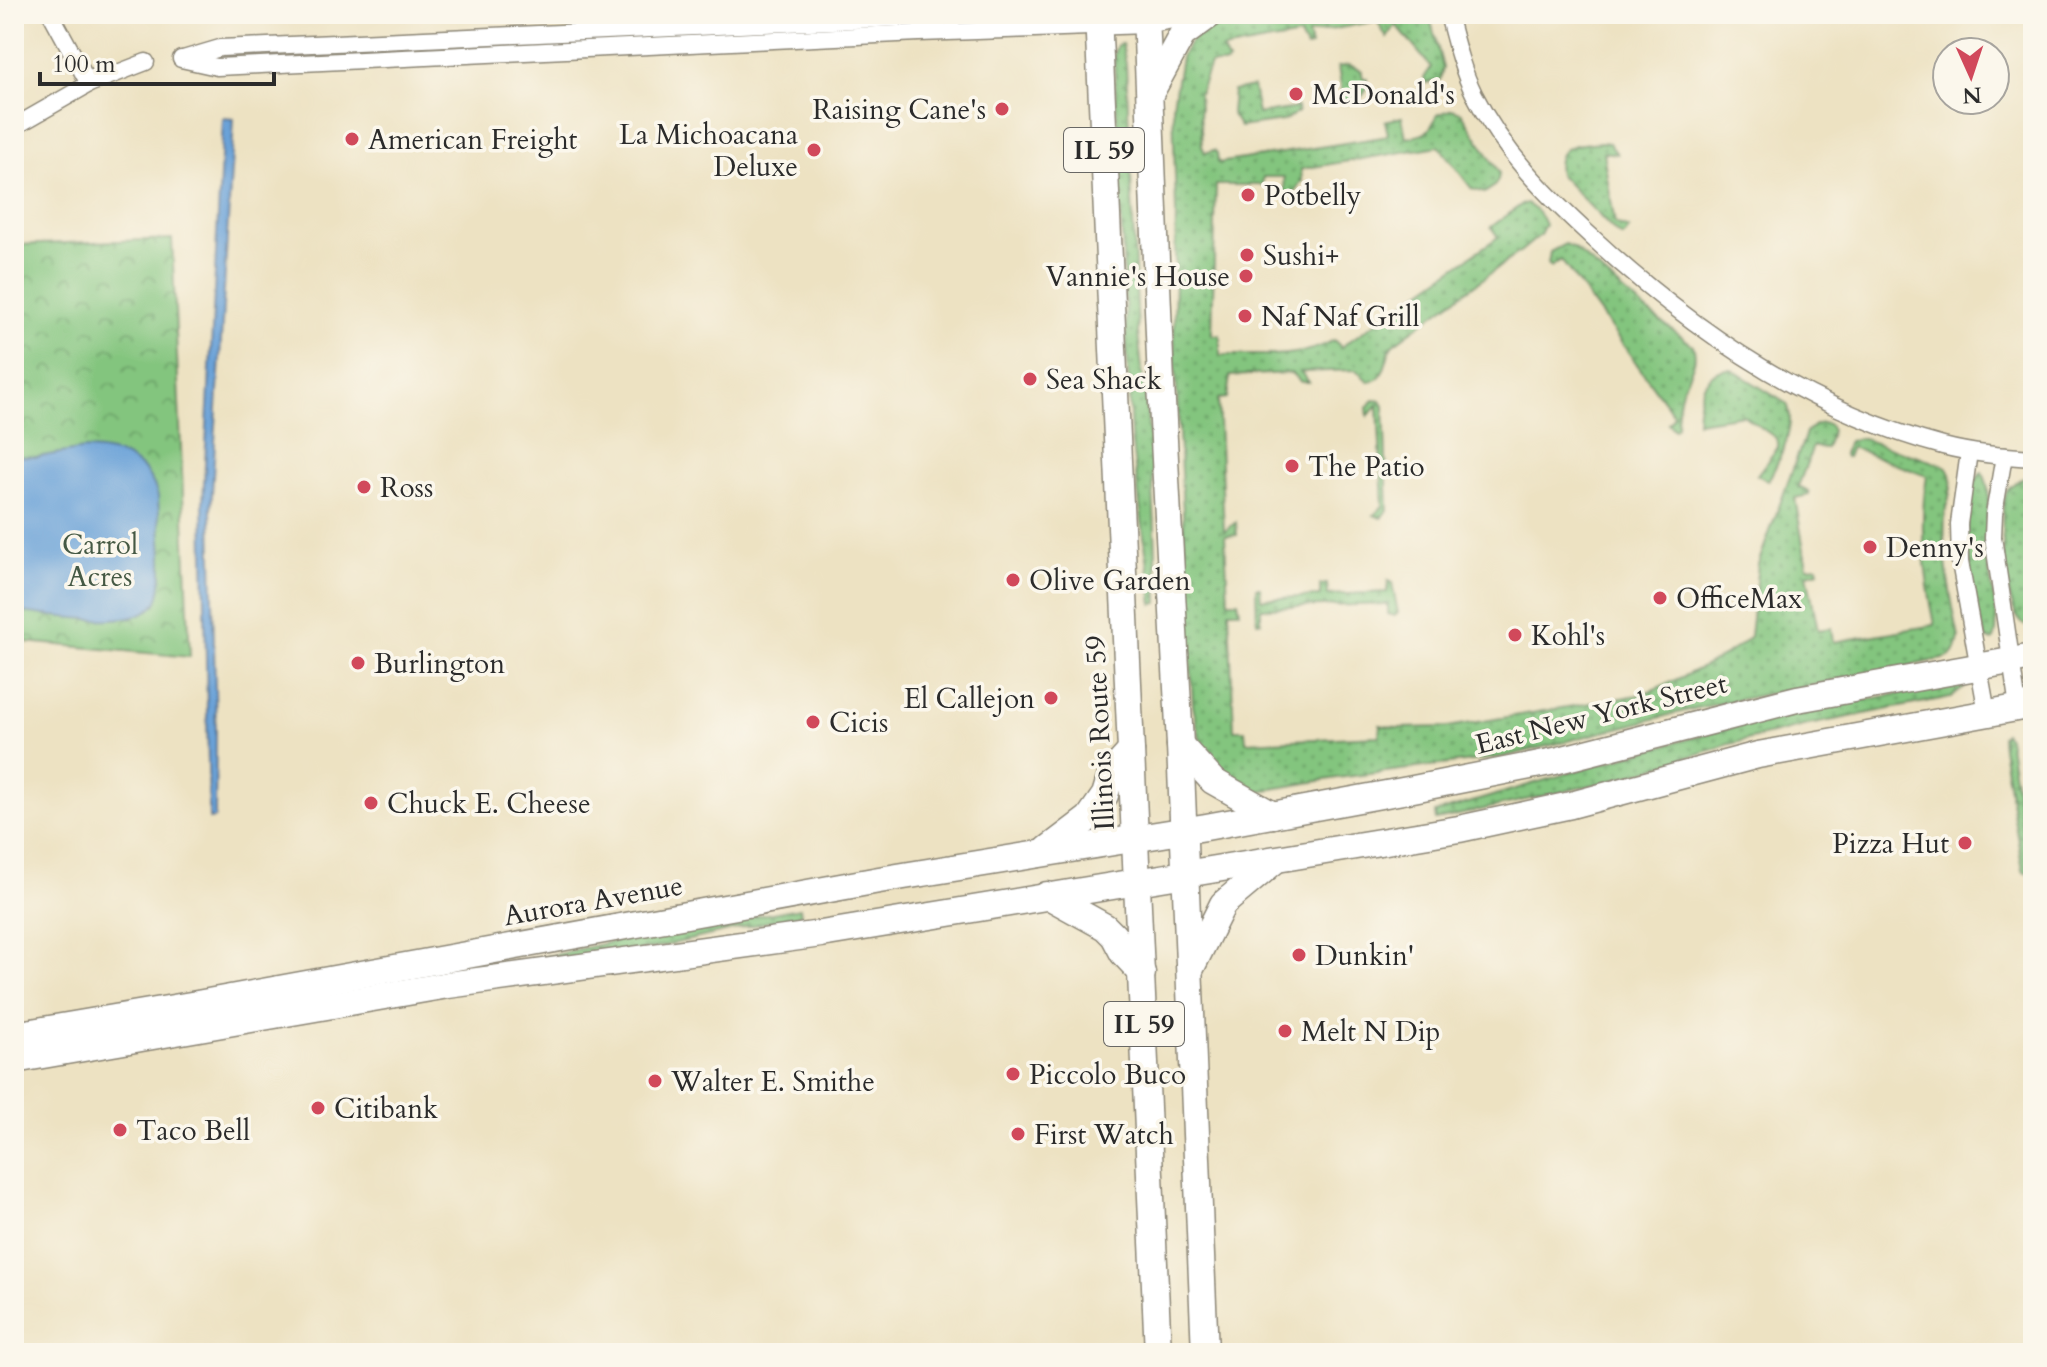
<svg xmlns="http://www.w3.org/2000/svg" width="2047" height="1367" font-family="Cardo,serif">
<defs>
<pattern id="grass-dots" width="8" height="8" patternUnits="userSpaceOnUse" patternTransform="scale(2)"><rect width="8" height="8" fill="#83c57e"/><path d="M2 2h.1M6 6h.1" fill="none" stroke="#6ba067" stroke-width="1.8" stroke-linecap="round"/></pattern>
<pattern id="park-crowns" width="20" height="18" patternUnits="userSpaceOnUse" patternTransform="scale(2)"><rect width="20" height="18" fill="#83c57e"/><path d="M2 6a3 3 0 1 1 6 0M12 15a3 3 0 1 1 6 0" fill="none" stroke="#6ba067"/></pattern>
</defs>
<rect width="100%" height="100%" fill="#fbf7ec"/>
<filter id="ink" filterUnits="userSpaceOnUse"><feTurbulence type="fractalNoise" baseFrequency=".0125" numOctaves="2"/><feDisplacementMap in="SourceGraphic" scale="16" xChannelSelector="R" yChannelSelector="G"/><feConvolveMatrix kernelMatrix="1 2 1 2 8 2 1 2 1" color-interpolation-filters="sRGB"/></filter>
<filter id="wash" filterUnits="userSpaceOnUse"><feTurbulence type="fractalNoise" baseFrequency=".006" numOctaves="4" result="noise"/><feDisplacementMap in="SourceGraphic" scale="32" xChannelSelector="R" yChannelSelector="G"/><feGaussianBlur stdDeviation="1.8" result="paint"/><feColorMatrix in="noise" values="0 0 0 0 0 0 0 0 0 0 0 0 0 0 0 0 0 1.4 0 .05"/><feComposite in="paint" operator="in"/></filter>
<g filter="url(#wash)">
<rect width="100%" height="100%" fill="#ede2c2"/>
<!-- grass -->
<g fill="url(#grass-dots)" stroke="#577854" stroke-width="2">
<path d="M 1269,14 L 1429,14 L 1443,68 L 1440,80 L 1426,83 L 1424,78 L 1431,67 L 1396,25 L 1387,38 L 1377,21 L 1308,34 L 1311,46 L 1306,48 L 1300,36 L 1222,50 L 1228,61 L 1226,64 L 1210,64 L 1199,94 L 1202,146 L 1205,153 L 1214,150 L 1217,153 L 1218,163 L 1383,137 L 1388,134 L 1385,121 L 1402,117 L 1406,138 C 1425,135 1429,134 1437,115 L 1452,109 L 1461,112 L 1499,172 C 1499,184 1493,188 1484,193 L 1472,189 L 1439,146 L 1301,169 L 1302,181 L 1294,193 L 1285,193 L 1284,177 L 1263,177 L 1262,185 L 1216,185 L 1212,335 L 1220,335 L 1220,355 C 1258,354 1300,360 1334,340 L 1341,347 L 1498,237 L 1491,227 L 1521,205 L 1527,204 C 1536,209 1542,216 1545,225 L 1540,235 L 1521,251 L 1392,345 C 1385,359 1386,381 1369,382 L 1356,370 L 1301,372 L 1309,382 L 1301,382 L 1291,373 L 1230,376 L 1227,398 L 1218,399 L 1224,532 L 1236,522 L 1237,535 L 1225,536 L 1228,601 L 1238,601 L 1240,611 L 1229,611 L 1234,730 L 1245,730 L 1246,742 L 1379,736 L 1380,725 L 1397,728 L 1448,727 L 1639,695 C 1662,687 1736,654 1750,636 L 1758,564 L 1806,433 C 1813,425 1818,422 1828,424 L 1832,430 L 1826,448 L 1823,449 L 1813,446 L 1798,487 L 1809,492 L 1809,495 L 1795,498 L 1807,567 L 1818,566 L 1819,571 L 1807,574 L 1818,630 L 1831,628 L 1833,642 L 1935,625 C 1925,576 1918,525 1927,476 L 1851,447 L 1847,457 L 1845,457 L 1843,453 L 1849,441 L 1860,438 L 1943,465 C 1961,473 1946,500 1945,515 C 1942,556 1951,599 1959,638 C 1957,649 1956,653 1947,658 L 1697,708 L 1504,757 L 1337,778 L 1254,792 L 1208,765 L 1202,747 L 1193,706 L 1174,334 L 1176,212 L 1173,104 L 1181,57 L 1190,42 L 1207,27 Z"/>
<path d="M 1122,44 L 1126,64 L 1138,333 L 1152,461 L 1158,603 L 1153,604 L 1131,437 L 1114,54 L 1117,45 Z"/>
<path d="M 1349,65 L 1362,71 L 1362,75 L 1364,79 L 1367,78 C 1368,95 1360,101 1344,104 L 1338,67 Z"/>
<path d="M 1253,87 L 1258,114 L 1297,108 L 1298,112 L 1283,121 L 1240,127 L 1231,113 L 1233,91 Z"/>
<path d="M 1601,142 L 1609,143 L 1617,154 L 1603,152 L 1615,224 L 1629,229 L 1623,237 L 1616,233 L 1559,174 C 1554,142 1577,145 1601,142 Z"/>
<path d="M 1565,244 L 1574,248 L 1644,309 L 1693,345 C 1699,362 1689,372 1683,387 C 1679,399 1677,413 1677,426 L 1674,429 L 1668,423 L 1674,415 L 1561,260 L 1551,267 L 1548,264 L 1550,252 Z"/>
<path d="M 1731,369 L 1787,404 C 1797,427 1779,461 1768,481 L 1757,475 L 1778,447 L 1776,438 L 1743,415 L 1697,422 C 1698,398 1702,369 1731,369 Z"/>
<path d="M 1374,400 L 1381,401 L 1384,406 L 1388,510 L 1381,518 L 1374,515 L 1383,506 L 1378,405 L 1368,416 L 1367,407 Z"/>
<path d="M 1982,472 C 1996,494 1982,527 1986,553 C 1988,573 2003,626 1993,641 L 1986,638 C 1972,603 1954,501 1982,472 Z"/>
<path d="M 2024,478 L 2033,479 L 2033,517 L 2027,518 L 2029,530 L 2033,530 L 2033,630 C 2027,627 2022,624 2018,618 C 2005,599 1998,518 2006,494 C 2008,486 2016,482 2024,478 Z"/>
<path d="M 1388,581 L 1392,583 L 1398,613 L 1395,616 L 1388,614 L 1388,604 L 1261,608 L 1261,622 L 1257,622 L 1256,587 L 1260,587 L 1261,599 L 1320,596 L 1320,585 L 1327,584 L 1328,595 L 1387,592 Z"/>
<path d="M 1963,683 L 1964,688 L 1951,697 L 1808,725 L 1730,744 L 1614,780 L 1436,820 L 1435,813 C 1531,785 1626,754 1723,730 C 1802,711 1882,696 1963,683 Z"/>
<path d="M 2004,733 L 2008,738 L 2029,873 L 2025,873 L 2023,870 L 2002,748 L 2001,736 Z"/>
<path d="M 800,908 L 801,914 L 655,948 L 546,963 L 545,957 L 606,943 Z"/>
</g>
<!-- park -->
<path fill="url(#park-crowns)" stroke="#577854" stroke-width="2" d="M 172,239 L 190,657 L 14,641 L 14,245 Z"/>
<!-- water -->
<g fill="#6aa2d8" stroke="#4a6682" stroke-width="2">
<path d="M 223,118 L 234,119 L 211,511 L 216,733 L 215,818 L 209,819 L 203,503 Z"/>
<path d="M 84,449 C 118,449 148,460 158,496 C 159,525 166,568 159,596 C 150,635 45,614 14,611 L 14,456 L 37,457 Z"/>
</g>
</g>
<g filter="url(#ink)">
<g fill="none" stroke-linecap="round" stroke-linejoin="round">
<!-- minor casing -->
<g stroke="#8c8676" stroke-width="19">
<g id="minor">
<path d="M 51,14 L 89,84"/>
<path d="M 1448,14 C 1455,41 1462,70 1474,94 C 1503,152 1546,195 1593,238 C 1692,330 1811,411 1943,446 C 1973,454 2003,456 2033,458"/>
<path d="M 181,59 L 217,67 L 919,33 L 1146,25 L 1201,15"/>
<path d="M 183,59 L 220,48 L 899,18 L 916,14"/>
<path d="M 14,127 L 89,84 L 146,62"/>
<path d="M 1969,452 L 1959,524 L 1960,562 L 1987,713"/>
<path d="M 2004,456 L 1994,514 L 1993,537 L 2018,707"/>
</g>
</g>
<!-- primary casing -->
<g stroke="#8c8676" stroke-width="29">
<g id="primary">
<path d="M 1098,14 L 1158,1353"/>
<path d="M 1146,14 L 1161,383 L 1180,745 L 1205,1353"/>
<path d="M 1151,92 L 1182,35 L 1211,14"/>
<path d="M 1180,745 L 1213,781 L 1273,815"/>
<path d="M 1048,849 L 1089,818 L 1105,795 L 1112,772 L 1131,751"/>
<path d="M 1047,895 L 1105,927 L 1114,936 L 1123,953 L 1142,973"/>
<path d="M 1191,968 L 1223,904 L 1273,862"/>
<path d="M 14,1035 L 197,1004 L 879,880 L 1206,827 L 1408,790 L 1555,761 L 1797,699 L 2033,657"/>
<path d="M 14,1060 L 448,985 L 821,934 L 1459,829 L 1571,805 L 1758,755 L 2033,705"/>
</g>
</g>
<!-- minor -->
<use href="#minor" stroke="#fff" stroke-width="16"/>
<!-- primary -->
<use href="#primary" stroke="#fff" stroke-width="26"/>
</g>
</g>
<!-- markers -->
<g fill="#d1495b" stroke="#fbf7ec" stroke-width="3">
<circle cx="1296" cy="94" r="8"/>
<circle cx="1002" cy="109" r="8"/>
<circle cx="352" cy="139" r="8"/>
<circle cx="814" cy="150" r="8"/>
<circle cx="1248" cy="195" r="8"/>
<circle cx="1247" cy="255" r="8"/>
<circle cx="1246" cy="276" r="8"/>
<circle cx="1245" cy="316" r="8"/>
<circle cx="1030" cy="379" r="8"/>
<circle cx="1292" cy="466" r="8"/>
<circle cx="364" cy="487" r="8"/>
<circle cx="1870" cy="547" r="8"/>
<circle cx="1013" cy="580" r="8"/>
<circle cx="1660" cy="598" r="8"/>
<circle cx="1515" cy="635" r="8"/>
<circle cx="358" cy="663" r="8"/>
<circle cx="1051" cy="698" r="8"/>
<circle cx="813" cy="722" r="8"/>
<circle cx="371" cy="803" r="8"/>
<circle cx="1965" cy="843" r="8"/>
<circle cx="1299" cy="955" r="8"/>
<circle cx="1285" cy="1031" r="8"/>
<circle cx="1013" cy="1074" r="8"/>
<circle cx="655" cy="1081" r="8"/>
<circle cx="318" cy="1108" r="8"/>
<circle cx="120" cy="1130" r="8"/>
<circle cx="1018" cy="1134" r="8"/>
</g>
<g text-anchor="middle" stroke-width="7" stroke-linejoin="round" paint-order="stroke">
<!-- shield labels -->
<g fill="#fbf7ec" stroke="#696865" stroke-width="2">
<rect x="1064" y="128" width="80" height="44" rx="6"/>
<rect x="1104" y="1002" width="80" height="44" rx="6"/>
</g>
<g font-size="26" font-weight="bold" fill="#2b2b2b">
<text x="1104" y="159">IL 59</text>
<text x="1144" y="1033">IL 59</text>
</g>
<!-- poi labels -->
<g font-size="28" fill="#2b2b2b" stroke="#fbf7ec" text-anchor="start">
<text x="1312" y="104">McDonald's</text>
<text x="986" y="119" text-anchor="end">Raising Cane's</text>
<text x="798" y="144" text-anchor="end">La Michoacana<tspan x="798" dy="32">Deluxe</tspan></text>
<text x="368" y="149">American Freight</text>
<text x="1264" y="205">Potbelly</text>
<text x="1263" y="265">Sushi+</text>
<text x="1230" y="286" text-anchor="end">Vannie's House</text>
<text x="1261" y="326">Naf Naf Grill</text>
<text x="1046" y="389">Sea Shack</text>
<text x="1308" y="476">The Patio</text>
<text x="380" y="497">Ross</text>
<text x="1886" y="557">Denny's</text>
<text x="1029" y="590">Olive Garden</text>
<text x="1676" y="608">OfficeMax</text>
<text x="1531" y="645">Kohl's</text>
<text x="374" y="673">Burlington</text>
<text x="1035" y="708" text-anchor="end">El Callejon</text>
<text x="829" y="732">Cicis</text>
<text x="387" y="813">Chuck E. Cheese</text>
<text x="1949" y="853" text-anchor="end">Pizza Hut</text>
<text x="1315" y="965">Dunkin'</text>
<text x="1301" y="1041">Melt N Dip</text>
<text x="1029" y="1084">Piccolo Buco</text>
<text x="671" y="1091">Walter E. Smithe</text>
<text x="334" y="1118">Citibank</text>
<text x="136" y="1140">Taco Bell</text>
<text x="1034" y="1144">First Watch</text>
</g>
<!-- park labels -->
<g font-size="28" fill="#455944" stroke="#fbf7ec">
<text x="100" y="554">Carrol<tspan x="100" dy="32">Acres</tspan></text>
</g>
<!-- street labels -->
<g font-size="28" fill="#2b2b2b" stroke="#fbf7ec">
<text transform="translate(1601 713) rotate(-14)" y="10">East New York Street</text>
<text transform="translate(1099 733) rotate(-93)" y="10">Illinois Route 59</text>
<text transform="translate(593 900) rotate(-10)" y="10">Aurora Avenue</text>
</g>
</g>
<!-- margin -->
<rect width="2047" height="1367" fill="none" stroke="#fbf7ec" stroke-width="48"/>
<!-- north arrow -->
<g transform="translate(1971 76) rotate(177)"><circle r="38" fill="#fbf7ec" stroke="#a8a59f" stroke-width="2"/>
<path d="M0-6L14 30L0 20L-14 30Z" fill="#d1495b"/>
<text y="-12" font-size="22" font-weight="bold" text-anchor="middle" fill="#2b2b2b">N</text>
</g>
<!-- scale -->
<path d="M40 72v12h234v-12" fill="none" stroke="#2b2b2b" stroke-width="4"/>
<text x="52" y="72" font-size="24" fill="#2b2b2b" stroke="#fbf7ec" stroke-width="6" paint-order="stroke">100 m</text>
</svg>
